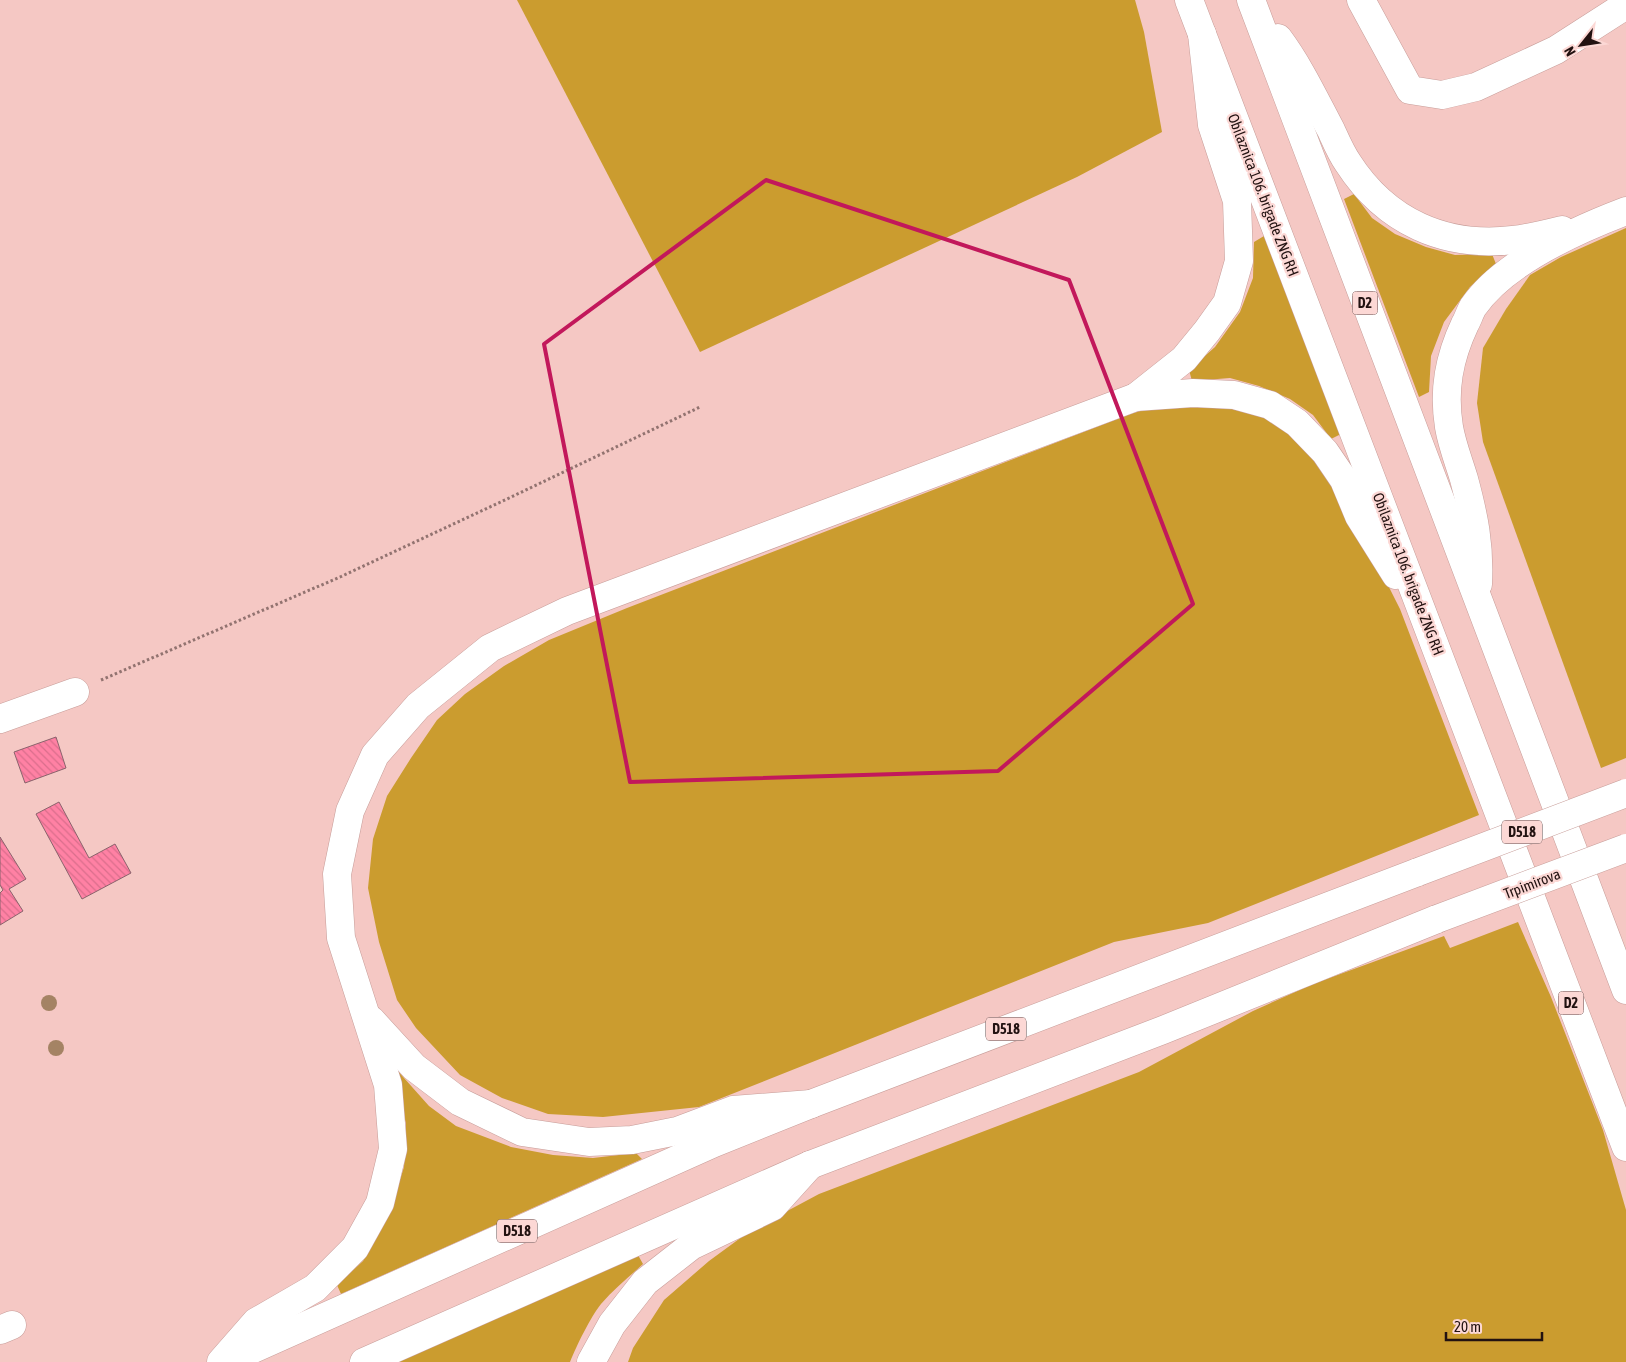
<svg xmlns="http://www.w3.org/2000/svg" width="1626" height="1362" font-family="'Asap Condensed',sans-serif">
<defs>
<pattern id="building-back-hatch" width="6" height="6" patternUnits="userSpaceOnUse" patternTransform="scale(1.25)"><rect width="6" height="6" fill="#ff81a4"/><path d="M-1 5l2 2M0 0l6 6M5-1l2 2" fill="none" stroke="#da6e8c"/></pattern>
</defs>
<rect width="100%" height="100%" fill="#f5c8c4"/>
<!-- green -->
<g fill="#cb9c2f">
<path d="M 517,0 L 1135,0 L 1144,32 L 1162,132 L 1077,177 L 700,352 Z"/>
<path d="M 1354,194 L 1372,218 L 1395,234 L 1426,247 L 1455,255 L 1492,254 L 1496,264 L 1470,287 L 1444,322 L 1431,356 L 1429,392 L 1419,397 L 1344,199 Z"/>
<path d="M 1626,228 L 1626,758 L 1601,768 L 1483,442 L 1477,403 L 1483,348 L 1506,309 L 1530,275 L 1561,257 Z"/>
<path d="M 1264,236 L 1341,434 L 1331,439 L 1313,415 L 1290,399 L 1259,386 L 1230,378 L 1192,381 L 1189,370 L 1215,347 L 1240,312 L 1253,278 L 1254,242 Z"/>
<path d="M 1217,401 L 1259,411 L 1290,430 L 1334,478 L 1400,609 L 1479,815 L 1208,923 L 1114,942 L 699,1107 L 603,1117 L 548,1114 L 502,1098 L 460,1075 L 416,1028 L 397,1000 L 379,942 L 368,888 L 373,839 L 387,796 L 411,758 L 437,720 L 465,694 L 504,666 L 549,640 L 627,608 L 1130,414 L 1161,405 Z"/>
<path d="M 1518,922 L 1551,997 L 1603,1130 L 1626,1210 L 1626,1362 L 628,1362 L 633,1348 L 664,1300 L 709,1261 L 750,1231 L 819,1194 L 1139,1072 L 1253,1011 L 1313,984 L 1444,936 L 1450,948 Z"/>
<path d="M 396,1069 L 429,1106 L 456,1126 L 511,1147 L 553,1155 L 593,1158 L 636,1153 L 642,1159 L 341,1294 L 337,1285 L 363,1261 L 388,1217 L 404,1167 L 406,1123 L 390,1074 Z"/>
<path d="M 638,1255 L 643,1264 C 629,1277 614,1289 601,1304 C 590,1318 577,1345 570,1362 L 397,1362 Z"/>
</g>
<!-- building -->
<g fill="url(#building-back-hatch)" stroke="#8a636c">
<path d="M 56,737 L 66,768 L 25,783 L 14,752 Z"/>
<path d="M 59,802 L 89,858 L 115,844 L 131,873 L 82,899 L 36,814 Z"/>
<path d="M 0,837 L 26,879 L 9,889 L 23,911 L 0,925 L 0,893 L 3,890 L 0,885 Z"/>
</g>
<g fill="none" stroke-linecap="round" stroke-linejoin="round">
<!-- minor casing -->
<g stroke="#c79d99" stroke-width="29">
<g id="minor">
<path d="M 1361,0 L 1410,90 L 1442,95 L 1476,87 L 1556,50 L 1626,5"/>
<path d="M 0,719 L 75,692"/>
<path d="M 0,1330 L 12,1325"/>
</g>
</g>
<!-- major casing -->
<g stroke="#c79d99" stroke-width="29">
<g id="major">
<path d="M 224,1362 L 714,1143 L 811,1104 L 1418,872"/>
<path d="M 364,1362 L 810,1165 L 1163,1030 L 1437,919"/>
</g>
</g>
<!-- highway casing -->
<g stroke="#c79d99" stroke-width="29">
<g id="highway">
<path d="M 1189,0 L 1626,1147"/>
<path d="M 1251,0 L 1626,990"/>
<path d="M 1278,38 C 1299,66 1314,98 1331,130 C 1336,141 1341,153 1348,163 C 1386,222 1445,248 1513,240 C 1530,238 1546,234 1562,230"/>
<path d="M 1136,397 L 1193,393 L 1234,395 L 1270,405 L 1297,423 L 1325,452 L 1344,480 L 1359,516 L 1396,575"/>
<path d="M 1478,584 C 1480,545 1474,516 1464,479 C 1459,462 1452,445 1449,427 C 1443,390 1449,358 1465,324 C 1468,319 1470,312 1473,307 C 1504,262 1576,230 1626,211"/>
<path d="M 371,1020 L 414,1067 L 460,1102 L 522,1132 L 589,1142 L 632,1140 L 677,1131 L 733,1110 L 811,1104"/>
<path d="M 221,1362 L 256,1322 L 315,1288 L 355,1248 L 380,1203 L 393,1149 L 388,1085 L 341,938 L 337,874 L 350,811 L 375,755 L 418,706 L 490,648 L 567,611 L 1136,397 L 1184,359 L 1207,331 L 1227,303 L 1239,261 L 1237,201 L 1212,125 L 1202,34"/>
<path d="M 591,1362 L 612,1324 L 645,1282 L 691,1246 L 772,1207 L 810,1165"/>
</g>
</g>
<!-- path -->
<path stroke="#927370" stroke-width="3" stroke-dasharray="2.5 2.5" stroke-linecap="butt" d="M 101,680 L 340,577 L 507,499 L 700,407"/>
<!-- minor -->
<use href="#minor" stroke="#fff" stroke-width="28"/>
<!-- major -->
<use href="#major" stroke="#fff" stroke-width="28"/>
<!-- highway -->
<use href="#highway" stroke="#fff" stroke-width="28"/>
<!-- major-bridge casing -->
<g stroke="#c79d99" stroke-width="29" stroke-linecap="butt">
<g id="major-bridge">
<path d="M 1418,872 L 1626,793"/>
<path d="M 1437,919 L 1626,848"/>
</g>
</g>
<!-- major-bridge -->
<use href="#major-bridge" stroke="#fff" stroke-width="28"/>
</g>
<!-- trees -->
<g fill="#a48364">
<circle cx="49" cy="1003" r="8"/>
<circle cx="56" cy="1048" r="8"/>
</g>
<!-- marked area -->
<path fill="none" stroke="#c2185b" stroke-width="4" stroke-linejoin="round" d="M 766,180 L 1069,280 L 1193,604 L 998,771 L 630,782 L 544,344 Z"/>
<g text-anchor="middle" stroke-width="4.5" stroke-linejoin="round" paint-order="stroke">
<!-- shield labels -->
<g fill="#fcd8d5" stroke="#634d4c" stroke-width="1">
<rect x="1352.5" y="291.5" width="25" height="23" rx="4"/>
<rect x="1502" y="820.5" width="40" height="23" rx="4"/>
<rect x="1558.5" y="991.5" width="25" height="23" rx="4"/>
<rect x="986" y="1017.5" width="40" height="23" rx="4"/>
<rect x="497" y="1219.5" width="40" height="23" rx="4"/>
</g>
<g font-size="14" font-weight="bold" fill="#221211">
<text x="1365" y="308">D2</text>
<text x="1522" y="837">D518</text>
<text x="1571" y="1008">D2</text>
<text x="1006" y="1034">D518</text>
<text x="517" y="1236">D518</text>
</g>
<!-- street labels -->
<g font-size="15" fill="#221211" stroke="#fcd8d5">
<text transform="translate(1263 195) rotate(69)" y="5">Obilaznica 106. brigade ZNG RH</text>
<text transform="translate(1408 574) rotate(69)" y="5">Obilaznica 106. brigade ZNG RH</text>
<text transform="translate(1532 884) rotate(-21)" y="5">Trpimirova</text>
</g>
</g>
<!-- north arrow -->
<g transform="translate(1581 45) rotate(240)" stroke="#fcd8d5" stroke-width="4" paint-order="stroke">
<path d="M0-4L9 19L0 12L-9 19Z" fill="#221211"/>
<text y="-8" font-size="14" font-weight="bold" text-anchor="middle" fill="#221211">N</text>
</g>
<!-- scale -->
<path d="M1446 1332v8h96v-8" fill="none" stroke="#221211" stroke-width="2.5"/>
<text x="1454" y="1332" font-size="15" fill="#221211" stroke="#fcd8d5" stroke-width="4" paint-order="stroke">20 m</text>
</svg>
